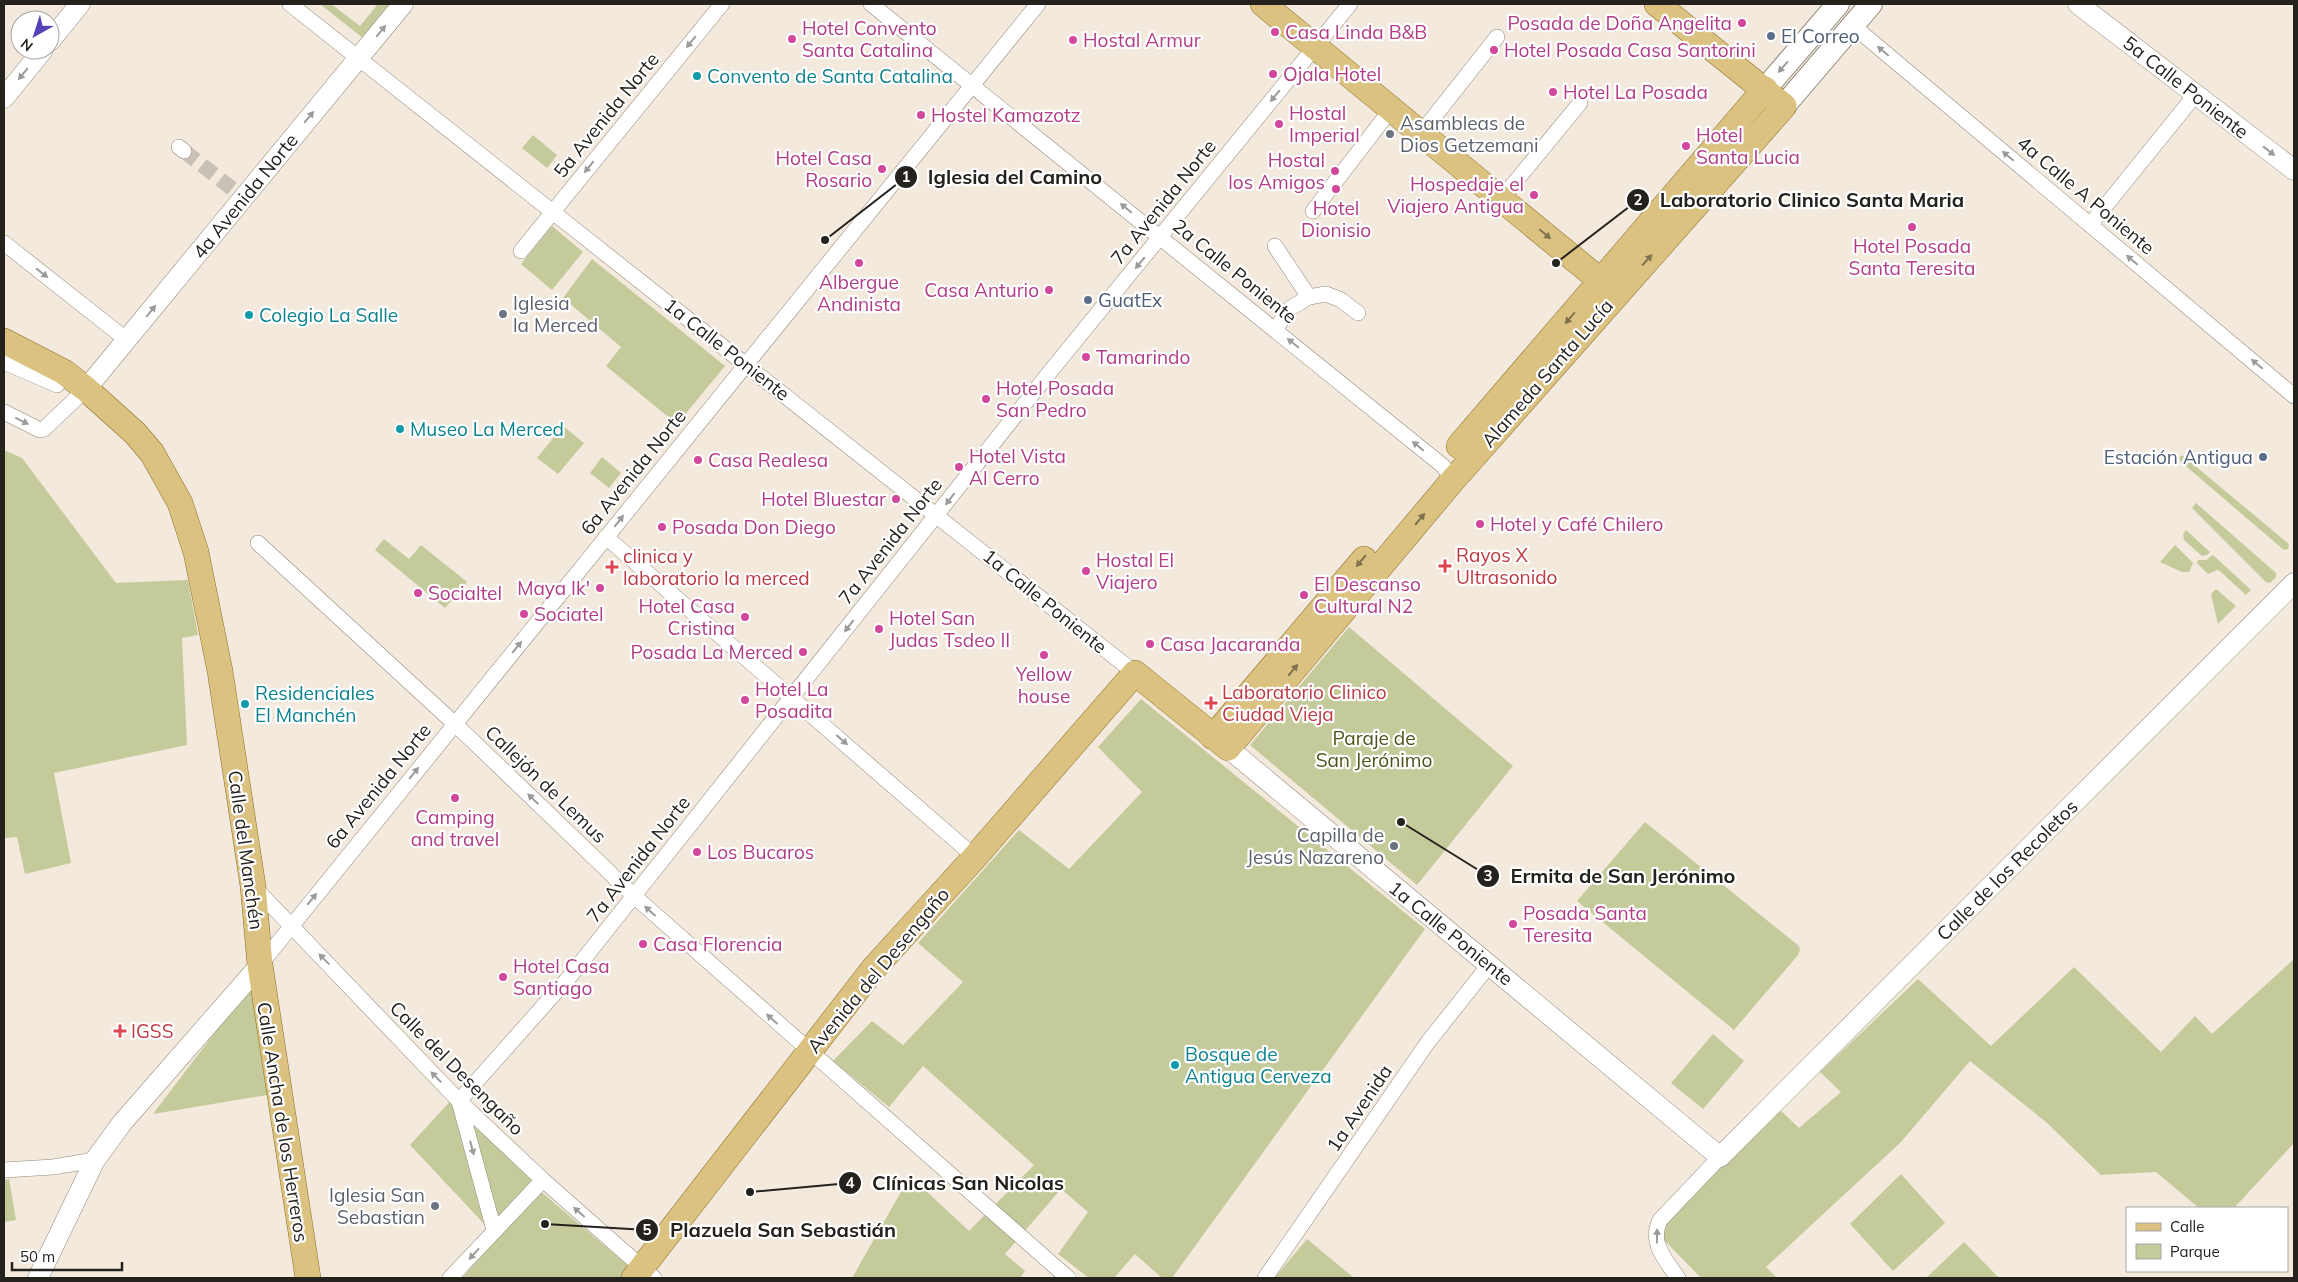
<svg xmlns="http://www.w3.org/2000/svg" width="2298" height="1282" font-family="Mulish,sans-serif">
<rect width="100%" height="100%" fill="#f3e9dc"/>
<!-- green -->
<g fill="#c5ca9a">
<path d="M 320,4 L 331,4 L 360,26 L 378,4 L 390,4 L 363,38 Z"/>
<path d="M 533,135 L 557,155 L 547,168 L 522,148 Z"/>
<path d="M 552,226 L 583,252 L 552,290 L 521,264 Z"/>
<path d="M 592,259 L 725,366 L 677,424 L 606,366 L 621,347 L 563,298 Z"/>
<path d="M 563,426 L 584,443 L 558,474 L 537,458 Z"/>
<path d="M 4,450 L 22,458 L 116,583 L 188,580 L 198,635 L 182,638 L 187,745 L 54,773 L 71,863 L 25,874 L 17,837 L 4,838 Z"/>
<path d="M 2182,455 L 2289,544 L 2288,549 L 2284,550 L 2181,462 L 2179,458 Z"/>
<path d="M 602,457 L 621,473 L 609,488 L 590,473 Z"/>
<path d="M 2196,503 L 2276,573 L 2276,577 L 2270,583 L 2266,582 L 2192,508 Z"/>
<path d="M 2186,530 L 2210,552 L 2207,555 L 2202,556 L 2184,540 L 2183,534 Z"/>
<path d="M 384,539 L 409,559 L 421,545 L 467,582 L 445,608 L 375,550 Z"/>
<path d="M 2175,545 L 2193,563 L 2189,572 L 2182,572 L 2160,562 Z"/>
<path d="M 2213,555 L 2251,590 L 2246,595 L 2220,571 L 2217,570 L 2208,574 L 2197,563 L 2198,560 L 2206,560 Z"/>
<path d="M 2216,589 L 2236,606 L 2218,624 L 2211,594 Z"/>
<path d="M 1349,627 L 1513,766 L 1417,885 L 1250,745 Z"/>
<path d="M 1141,699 L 1425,929 L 1172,1278 L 1162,1278 L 1135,1254 L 1114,1278 L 1089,1278 L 1058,1254 L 1088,1212 L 1061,1189 L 1005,1254 L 1025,1271 L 1020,1278 L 852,1278 L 910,1176 L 969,1231 L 1034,1165 L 923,1066 L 889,1107 L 833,1061 L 872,1021 L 903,1045 L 963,982 L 918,943 L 1019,830 L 1069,869 L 1142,792 L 1098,747 Z"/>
<path d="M 1645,822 L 1799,946 L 1800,950 L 1798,955 L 1734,1030 L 1577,901 Z"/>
<path d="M 2294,959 L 2294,1143 L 2234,1208 L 2199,1208 L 2156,1172 L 2101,1175 L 2046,1122 L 1970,1061 L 1901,1142 L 1766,1267 L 1777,1278 L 1701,1278 L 1663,1239 L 1664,1224 L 1779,1109 L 1799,1128 L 1841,1092 L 1820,1072 L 1918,979 L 1991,1046 L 2074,967 L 2161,1052 L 2195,1016 L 2212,1034 Z"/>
<path d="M 257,977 L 267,1095 L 153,1114 Z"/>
<path d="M 1713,1034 L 1744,1061 L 1703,1109 L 1671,1083 Z"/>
<path d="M 454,1097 L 488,1228 L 410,1145 Z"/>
<path d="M 467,1114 L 535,1182 L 498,1221 Z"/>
<path d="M 1901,1174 L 1945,1223 L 1893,1271 L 1850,1224 Z"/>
<path d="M 9,1179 L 16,1220 L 4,1222 L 4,1180 Z"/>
<path d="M 539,1190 L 632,1269 L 626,1278 L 462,1278 Z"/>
<path d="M 1307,1239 L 1354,1278 L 1278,1278 L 1276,1276 Z"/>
<path d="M 1964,1242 L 1999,1278 L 1926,1278 Z"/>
</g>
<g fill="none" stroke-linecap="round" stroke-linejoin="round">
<!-- minor-tunnel -->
<path stroke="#cac1b6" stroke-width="15" stroke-dasharray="15 8" stroke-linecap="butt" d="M 184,151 L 235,191"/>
<!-- minor casing -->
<g stroke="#90877b" stroke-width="16">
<g id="minor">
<path d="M 290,4 L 1135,673"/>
<path d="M 871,4 L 1443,466 L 1453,480"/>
<path d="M 1852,25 L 2294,396"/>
<path d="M 1422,132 L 1497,37"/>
<path d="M 179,147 L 184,151"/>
<path d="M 1502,198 L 1580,103"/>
<path d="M 1313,211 L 1392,108"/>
<path d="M 2090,225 L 2196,94"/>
<path d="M 4,243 L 127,340"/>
<path d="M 1275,246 L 1309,297"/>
<path d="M 521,251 L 722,4"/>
<path d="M 1276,329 L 1289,309 L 1309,297 L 1326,294 L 1341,300 L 1358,313"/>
<path d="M 4,362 L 57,385 L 64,372"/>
<path d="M 4,412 L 40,430 L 44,429 L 86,389"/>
<path d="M 606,537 L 975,857"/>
<path d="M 258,543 L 455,724 L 634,896 L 1068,1278"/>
<path d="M 253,886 L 459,1101 L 543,1180 L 654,1278"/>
<path d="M 260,965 L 1038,4"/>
<path d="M 4,1170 L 53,1167 L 95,1160"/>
<path d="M 494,1230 L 459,1101 L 571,975 L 1049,373 L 1350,4"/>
<path d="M 450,1278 L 543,1180"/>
<path d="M 1265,1278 L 1428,1042 L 1490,964"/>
<path d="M 1678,1278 C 1665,1259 1649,1243 1660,1220 L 1720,1157"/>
</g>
</g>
<!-- tertiary casing -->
<g stroke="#90877b" stroke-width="21">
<g id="tertiary">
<path d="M 2078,4 L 2294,170"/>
<path d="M 50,41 L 80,4"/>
<path d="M 4,98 L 43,50"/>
<path d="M 86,389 L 403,4"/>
<path d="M 1228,748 L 1720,1157 C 1912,966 2104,775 2294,583"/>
<path d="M 38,1278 L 95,1160 L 122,1123 L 260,965"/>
</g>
</g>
<!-- secondary casing -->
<g stroke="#90877b" stroke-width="24">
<g id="secondary">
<path d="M 1765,89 L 1838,4"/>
<path d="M 1784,106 L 1871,4"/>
</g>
</g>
<!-- primary casing -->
<g stroke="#8c6f27" stroke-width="26">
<g id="primary">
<path d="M 1263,4 L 1601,281 L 1611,293"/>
<path d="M 4,341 L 64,372 L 86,389 L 135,433 L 152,453 L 180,503 L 196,552 L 220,671 L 253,886 L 260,965 L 308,1278"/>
<path d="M 1459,446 L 1765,89"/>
<path d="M 1213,737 L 1364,559"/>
<path d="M 634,1278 L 874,968 L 975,857 L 1135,673 L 1228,748 L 1453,480 L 1784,106 L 1657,4"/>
</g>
</g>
<!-- minor -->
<use href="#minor" stroke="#fff" stroke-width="15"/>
<!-- tertiary -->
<use href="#tertiary" stroke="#fff" stroke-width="20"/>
<!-- secondary -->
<use href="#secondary" stroke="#fff" stroke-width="22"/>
<!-- primary -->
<use href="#primary" stroke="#dbc281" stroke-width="25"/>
</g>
<!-- one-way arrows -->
<defs><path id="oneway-solid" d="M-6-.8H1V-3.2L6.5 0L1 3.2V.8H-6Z" transform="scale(1.25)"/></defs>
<g fill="#9d9b99">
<use href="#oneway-solid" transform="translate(381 31) rotate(-51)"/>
<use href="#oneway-solid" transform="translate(691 42) rotate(129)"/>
<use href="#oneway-solid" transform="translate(1883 51) rotate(-140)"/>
<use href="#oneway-solid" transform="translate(1783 67) rotate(131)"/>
<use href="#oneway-solid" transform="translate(23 74) rotate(129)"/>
<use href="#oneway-solid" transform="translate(1275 96) rotate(129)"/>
<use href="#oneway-solid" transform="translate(309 117) rotate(-50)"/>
<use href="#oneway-solid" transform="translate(2269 151) rotate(38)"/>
<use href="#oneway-solid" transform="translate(2008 156) rotate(-140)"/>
<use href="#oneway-solid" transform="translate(589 167) rotate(129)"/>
<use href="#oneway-solid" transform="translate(1126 208) rotate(-141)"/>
<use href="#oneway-solid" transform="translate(2132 260) rotate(-140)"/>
<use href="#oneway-solid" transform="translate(1140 263) rotate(130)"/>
<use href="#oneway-solid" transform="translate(42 273) rotate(38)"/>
<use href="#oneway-solid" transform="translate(151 311) rotate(-51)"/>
<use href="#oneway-solid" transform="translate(1293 343) rotate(-141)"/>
<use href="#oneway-solid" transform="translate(2257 364) rotate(-140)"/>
<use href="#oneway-solid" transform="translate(22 421) rotate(26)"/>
<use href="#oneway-solid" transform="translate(1418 446) rotate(-141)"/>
<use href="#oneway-solid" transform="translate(950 499) rotate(128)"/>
<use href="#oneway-solid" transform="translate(619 521) rotate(-52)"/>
<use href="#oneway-solid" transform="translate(849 626) rotate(128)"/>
<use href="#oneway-solid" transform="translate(517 647) rotate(-51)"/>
<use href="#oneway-solid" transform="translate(842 740) rotate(41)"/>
<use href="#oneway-solid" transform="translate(414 773) rotate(-51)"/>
<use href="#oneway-solid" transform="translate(533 799) rotate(-136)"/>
<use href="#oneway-solid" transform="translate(312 899) rotate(-51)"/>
<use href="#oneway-solid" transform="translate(650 911) rotate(-138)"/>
<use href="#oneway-solid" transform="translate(324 959) rotate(-134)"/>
<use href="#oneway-solid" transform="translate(772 1019) rotate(-138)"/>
<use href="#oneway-solid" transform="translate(436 1077) rotate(-134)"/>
<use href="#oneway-solid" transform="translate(472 1148) rotate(75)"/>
<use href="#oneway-solid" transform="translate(579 1212) rotate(-139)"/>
<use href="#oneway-solid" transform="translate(1657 1236) rotate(-89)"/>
<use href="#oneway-solid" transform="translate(474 1254) rotate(132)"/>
</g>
<g fill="#80724f">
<use href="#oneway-solid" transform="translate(1545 234) rotate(40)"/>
<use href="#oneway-solid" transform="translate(1647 260) rotate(-48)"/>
<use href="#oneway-solid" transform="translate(1570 318) rotate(131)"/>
<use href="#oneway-solid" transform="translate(1420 519) rotate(-50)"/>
<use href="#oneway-solid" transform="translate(1361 561) rotate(130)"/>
<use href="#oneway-solid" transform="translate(1293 670) rotate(-50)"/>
</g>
<!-- markers -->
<g fill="#d1479c" stroke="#fff" stroke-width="2">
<circle cx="1742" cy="23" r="5"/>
<circle cx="1275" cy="32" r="5"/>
<circle cx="792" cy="39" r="5"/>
<circle cx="1073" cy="40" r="5"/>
<circle cx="1494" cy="50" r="5"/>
<circle cx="1273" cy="74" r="5"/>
<circle cx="1553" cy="92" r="5"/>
<circle cx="921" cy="115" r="5"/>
<circle cx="1279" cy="124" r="5"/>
<circle cx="1686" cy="146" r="5"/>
<circle cx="882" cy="169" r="5"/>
<circle cx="1335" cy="171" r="5"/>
<circle cx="1336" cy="189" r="5"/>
<circle cx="1534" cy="195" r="5"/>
<circle cx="1912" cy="227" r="5"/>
<circle cx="859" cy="263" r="5"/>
<circle cx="1049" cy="290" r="5"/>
<circle cx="1086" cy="357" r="5"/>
<circle cx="986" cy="399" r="5"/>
<circle cx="698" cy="460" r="5"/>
<circle cx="959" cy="467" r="5"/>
<circle cx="896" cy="499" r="5"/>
<circle cx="1480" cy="524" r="5"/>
<circle cx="662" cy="527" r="5"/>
<circle cx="1086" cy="571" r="5"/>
<circle cx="600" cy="588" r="5"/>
<circle cx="418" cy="593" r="5"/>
<circle cx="1304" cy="595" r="5"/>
<circle cx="524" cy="614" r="5"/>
<circle cx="745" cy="617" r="5"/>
<circle cx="879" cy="629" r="5"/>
<circle cx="1150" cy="644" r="5"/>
<circle cx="803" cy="652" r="5"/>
<circle cx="1044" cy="655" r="5"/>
<circle cx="745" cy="700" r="5"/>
<circle cx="455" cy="798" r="5"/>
<circle cx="697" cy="852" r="5"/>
<circle cx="1513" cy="924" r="5"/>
<circle cx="643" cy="944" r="5"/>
<circle cx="503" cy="977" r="5"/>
</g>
<g fill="#5c6f8a" stroke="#fff" stroke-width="2">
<circle cx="1771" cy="36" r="5"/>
<circle cx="1088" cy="300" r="5"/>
<circle cx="2263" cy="457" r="5"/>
</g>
<g fill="#0f9aa8" stroke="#fff" stroke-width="2">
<circle cx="697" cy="76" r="5"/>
<circle cx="249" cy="315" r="5"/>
<circle cx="400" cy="429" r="5"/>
<circle cx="245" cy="704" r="5"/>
<circle cx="1175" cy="1065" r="5"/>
</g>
<g fill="#6b7280" stroke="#fff" stroke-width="2">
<circle cx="1390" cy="134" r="5"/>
<circle cx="503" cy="314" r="5"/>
<circle cx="1394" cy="846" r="5"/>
<circle cx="435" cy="1206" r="5"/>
</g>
<g fill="#e0444e" stroke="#fff" stroke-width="2">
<path d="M1442.5 558.5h5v5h5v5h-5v5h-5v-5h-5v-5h5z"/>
<path d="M609.5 559.5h5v5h5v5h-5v5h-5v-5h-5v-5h5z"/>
<path d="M1208.5 695.5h5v5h5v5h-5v5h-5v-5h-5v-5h5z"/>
<path d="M117.5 1023.5h5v5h5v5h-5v5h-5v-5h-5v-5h5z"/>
</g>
<g text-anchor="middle" stroke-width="4.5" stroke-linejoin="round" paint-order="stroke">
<!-- hotel labels -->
<g font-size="19" fill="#b23c85" stroke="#fff" text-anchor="start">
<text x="1732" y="30" text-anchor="end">Posada de Doña Angelita</text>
<text x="802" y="35">Hotel Convento<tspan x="802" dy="22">Santa Catalina</tspan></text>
<text x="1285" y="39">Casa Linda B&amp;B</text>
<text x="1083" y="47">Hostal Armur</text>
<text x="1504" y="57">Hotel Posada Casa Santorini</text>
<text x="1283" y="81">Ojala Hotel</text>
<text x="1563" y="99">Hotel La Posada</text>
<text x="1289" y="120">Hostal<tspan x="1289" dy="22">Imperial</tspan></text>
<text x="931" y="122">Hostel Kamazotz</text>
<text x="1696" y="142">Hotel<tspan x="1696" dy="22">Santa Lucia</tspan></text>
<text x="872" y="165" text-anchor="end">Hotel Casa<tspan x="872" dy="22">Rosario</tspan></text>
<text x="1325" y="167" text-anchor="end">Hostal<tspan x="1325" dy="22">los Amigos</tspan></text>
<text x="1524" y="191" text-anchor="end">Hospedaje el<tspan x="1524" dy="22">Viajero Antigua</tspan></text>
<text x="1336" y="215" text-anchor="middle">Hotel<tspan x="1336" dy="22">Dionisio</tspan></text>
<text x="1912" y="253" text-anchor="middle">Hotel Posada<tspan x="1912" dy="22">Santa Teresita</tspan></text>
<text x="859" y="289" text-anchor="middle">Albergue<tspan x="859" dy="22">Andinista</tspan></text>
<text x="1039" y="297" text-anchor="end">Casa Anturio</text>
<text x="1096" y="364">Tamarindo</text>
<text x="996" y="395">Hotel Posada<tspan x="996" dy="22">San Pedro</tspan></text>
<text x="969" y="463">Hotel Vista<tspan x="969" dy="22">Al Cerro</tspan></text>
<text x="708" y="467">Casa Realesa</text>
<text x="886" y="506" text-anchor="end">Hotel Bluestar</text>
<text x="1490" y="531">Hotel y Café Chilero</text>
<text x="672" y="534">Posada Don Diego</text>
<text x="1096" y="567">Hostal El<tspan x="1096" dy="22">Viajero</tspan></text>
<text x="1314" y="591">El Descanso<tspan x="1314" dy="22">Cultural N2</tspan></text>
<text x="590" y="595" text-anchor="end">Maya Ik'</text>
<text x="428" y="600">Socialtel</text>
<text x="735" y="613" text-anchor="end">Hotel Casa<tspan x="735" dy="22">Cristina</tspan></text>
<text x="534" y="621">Sociatel</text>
<text x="889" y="625">Hotel San<tspan x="889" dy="22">Judas Tsdeo II</tspan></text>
<text x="1160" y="651">Casa Jacaranda</text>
<text x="793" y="659" text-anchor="end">Posada La Merced</text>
<text x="1044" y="681" text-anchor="middle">Yellow<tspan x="1044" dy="22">house</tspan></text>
<text x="755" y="696">Hotel La<tspan x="755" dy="22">Posadita</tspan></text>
<text x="455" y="824" text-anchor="middle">Camping<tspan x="455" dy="22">and travel</tspan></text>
<text x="707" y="859">Los Bucaros</text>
<text x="1523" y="920">Posada Santa<tspan x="1523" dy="22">Teresita</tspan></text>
<text x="653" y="951">Casa Florencia</text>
<text x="513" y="973">Hotel Casa<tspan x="513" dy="22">Santiago</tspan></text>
</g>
<!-- service labels -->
<g font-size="19" fill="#4e5e75" stroke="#fff" text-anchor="start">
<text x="1781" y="43">El Correo</text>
<text x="1098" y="307">GuatEx</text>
<text x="2253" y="464" text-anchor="end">Estación Antigua</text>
</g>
<!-- culture labels -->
<g font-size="19" fill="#0d838f" stroke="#fff" text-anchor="start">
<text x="707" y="83">Convento de Santa Catalina</text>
<text x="259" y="322">Colegio La Salle</text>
<text x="410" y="436">Museo La Merced</text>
<text x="255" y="700">Residenciales<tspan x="255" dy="22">El Manchén</tspan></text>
<text x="1185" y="1061">Bosque de<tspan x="1185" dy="22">Antigua Cerveza</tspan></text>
</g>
<!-- street labels -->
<g font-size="19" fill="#25211d" stroke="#fff">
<text transform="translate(2186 87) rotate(38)" y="7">5a Calle Poniente</text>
<text transform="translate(606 115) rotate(-51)" y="7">5a Avenida Norte</text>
<text transform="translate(2086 195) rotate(40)" y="7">4a Calle A Poniente</text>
<text transform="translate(245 196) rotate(-51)" y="7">4a Avenida Norte</text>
<text transform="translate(1163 202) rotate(-51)" y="7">7a Avenida Norte</text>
<text transform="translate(1235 271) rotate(39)" y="7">2a Calle Poniente</text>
<text transform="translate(727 349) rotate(38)" y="7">1a Calle Poniente</text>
<text transform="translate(1547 373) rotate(-49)" y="7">Alameda Santa Lucía</text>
<text transform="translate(633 472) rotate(-51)" y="7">6a Avenida Norte</text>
<text transform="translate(890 541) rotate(-52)" y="7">7a Avenida Norte</text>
<text transform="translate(1045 601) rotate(39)" y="7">1a Calle Poniente</text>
<text transform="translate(546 784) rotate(44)" y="7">Callejón de Lemus</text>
<text transform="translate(378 786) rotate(-51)" y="7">6a Avenida Norte</text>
<text transform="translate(246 850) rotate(82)" y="7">Calle del Manchén</text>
<text transform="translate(638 859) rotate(-52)" y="7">7a Avenida Norte</text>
<text transform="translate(2007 870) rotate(-45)" y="7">Calle de los Recoletos</text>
<text transform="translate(1451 933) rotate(39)" y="7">1a Calle Poniente</text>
<text transform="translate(878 970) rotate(-50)" y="7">Avenida del Desengaño</text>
<text transform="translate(457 1068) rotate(45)" y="7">Calle del Desengaño</text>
<text transform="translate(1359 1108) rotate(-56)" y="7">1a Avenida</text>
<text transform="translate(283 1122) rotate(81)" y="7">Calle Ancha de los Herreros</text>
</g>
<!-- worship labels -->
<g font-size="19" fill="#5b616d" stroke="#fff" text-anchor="start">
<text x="1400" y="130">Asambleas de<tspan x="1400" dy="22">Dios Getzemani</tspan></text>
<text x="513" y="310">Iglesia<tspan x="513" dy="22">la Merced</tspan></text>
<text x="1384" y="842" text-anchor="end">Capilla de<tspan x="1384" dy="22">Jesús Nazareno</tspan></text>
<text x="425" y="1202" text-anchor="end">Iglesia San<tspan x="425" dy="22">Sebastian</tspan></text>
</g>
<!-- health labels -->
<g font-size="19" fill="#be3a42" stroke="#fff" text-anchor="start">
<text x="1456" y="562">Rayos X<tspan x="1456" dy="22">Ultrasonido</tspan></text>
<text x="623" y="563">clinica y<tspan x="623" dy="22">laboratorio la merced</tspan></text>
<text x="1222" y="699">Laboratorio Clinico<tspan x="1222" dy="22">Ciudad Vieja</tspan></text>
<text x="131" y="1038">IGSS</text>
</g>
<!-- park labels -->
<g font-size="19" fill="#4f5218" stroke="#fff">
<text x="1374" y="745">Paraje de<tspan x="1374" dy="22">San Jerónimo</tspan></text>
</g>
</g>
<!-- callouts -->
<path fill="none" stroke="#25211d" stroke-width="2" d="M825 240L906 177M1556 263L1638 200M1401 822L1488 876M750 1192L850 1183M545 1224L647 1230"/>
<g fill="#25211d" stroke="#fff" stroke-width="2">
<circle cx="825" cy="240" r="5"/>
<circle cx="1556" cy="263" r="5"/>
<circle cx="1401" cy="822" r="5"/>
<circle cx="750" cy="1192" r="5"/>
<circle cx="545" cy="1224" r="5"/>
<circle cx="906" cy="177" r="12"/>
<circle cx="1638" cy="200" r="12"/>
<circle cx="1488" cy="876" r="12"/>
<circle cx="850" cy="1183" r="12"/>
<circle cx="647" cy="1230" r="12"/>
</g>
<g font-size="15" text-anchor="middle" font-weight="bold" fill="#fff">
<text x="906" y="182">1</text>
<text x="1638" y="205">2</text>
<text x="1488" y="881">3</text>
<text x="850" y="1188">4</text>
<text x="647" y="1235">5</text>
</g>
<g font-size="20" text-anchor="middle" font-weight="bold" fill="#25211d" stroke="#fff" stroke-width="4.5" stroke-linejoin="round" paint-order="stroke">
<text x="1015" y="184">Iglesia del Camino</text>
<text x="1812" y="207">Laboratorio Clinico Santa Maria</text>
<text x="1623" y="883">Ermita de San Jerónimo</text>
<text x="968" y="1190">Clínicas San Nicolas</text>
<text x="783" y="1237">Plazuela San Sebastián</text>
</g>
<!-- border -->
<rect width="2298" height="1282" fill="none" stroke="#25211d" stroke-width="10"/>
<!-- legend -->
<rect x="2126" y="1207" width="162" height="65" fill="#ffffff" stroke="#a8a6a5"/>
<rect x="2136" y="1223" width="25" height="8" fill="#dbc281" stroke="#a8a6a5"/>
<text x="2170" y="1232" font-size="15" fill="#25211d">Calle</text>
<rect x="2136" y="1244" width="25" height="15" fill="#c5ca9a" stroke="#a8a6a5"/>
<text x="2170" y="1257" font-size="15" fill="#25211d">Parque</text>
<!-- north arrow -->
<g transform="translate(35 35) rotate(219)"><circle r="24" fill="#ffffff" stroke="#a8a6a5"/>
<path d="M0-4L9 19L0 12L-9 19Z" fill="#5741b9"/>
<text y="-8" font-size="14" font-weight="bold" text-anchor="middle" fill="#25211d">N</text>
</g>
<!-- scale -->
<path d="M12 1262v8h110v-8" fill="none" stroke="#25211d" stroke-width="2.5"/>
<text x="20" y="1262" font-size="15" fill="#25211d" stroke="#ffffff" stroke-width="4" paint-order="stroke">50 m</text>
</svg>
